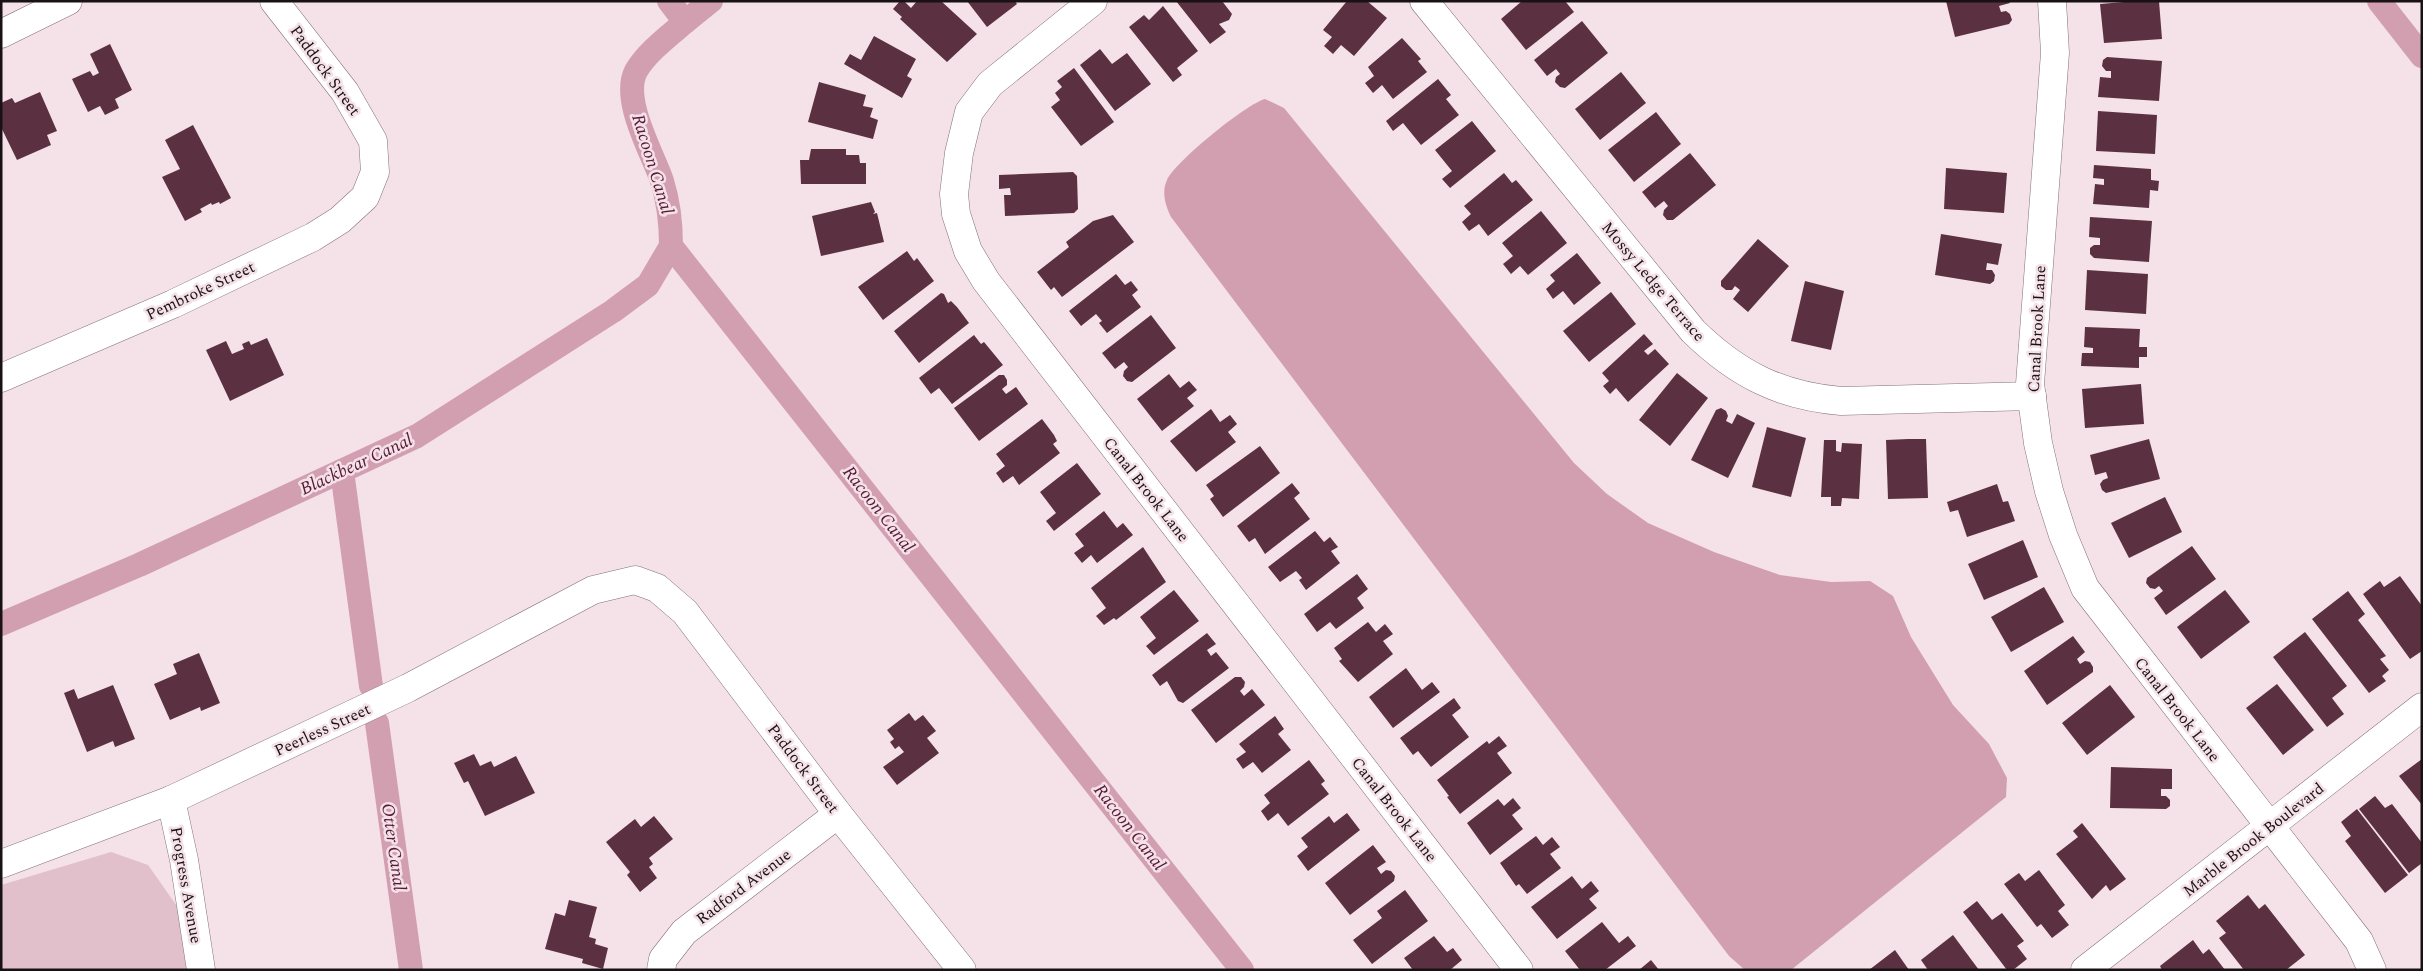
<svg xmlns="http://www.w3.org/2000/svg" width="2423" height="971" font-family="Spectral,serif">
<rect width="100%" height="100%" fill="#f5e1e8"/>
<!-- green -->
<path fill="#e1bfcb" d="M 111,852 L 148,865 L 179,909 L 203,970 L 1,970 L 1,885 Z"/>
<!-- water -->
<path fill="#d29fb1" d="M 1265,99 L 1284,108 L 1574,463 L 1607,494 L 1648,523 L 1714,552 L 1780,575 L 1831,582 L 1870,581 L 1893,596 L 1911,637 L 1953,705 L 1989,744 L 2007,778 L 2006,797 L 1791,970 L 1745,970 L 1729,956 L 1171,217 C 1166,206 1161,193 1167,180 C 1175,162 1246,104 1265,99 Z"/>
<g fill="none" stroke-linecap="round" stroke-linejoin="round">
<!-- canal -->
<g stroke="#d29fb1" stroke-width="24">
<path d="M 669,1 L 685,22 L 711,1"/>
<path d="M 2379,1 L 2422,56"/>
<path d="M 685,22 C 669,36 647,52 636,71 C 621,100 653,154 662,181 C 669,203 671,223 671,246 L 1242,970"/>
<path d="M 342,471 L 371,686"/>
<path d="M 1,624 L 139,565 L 417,436 L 613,311 L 648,285 L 671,246"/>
<path d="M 377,723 L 411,970"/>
</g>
</g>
<!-- building -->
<g fill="#5b3141">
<path d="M 900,1 L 904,1 L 911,8 L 917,1 L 941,1 L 977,34 L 947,62 L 900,19 L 902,17 L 893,9 Z"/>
<path d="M 967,1 L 1015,1 L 1017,4 L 987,27 Z"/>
<path d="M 1176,1 L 1222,1 L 1232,14 L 1229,20 L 1219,24 L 1226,32 L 1210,44 Z"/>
<path d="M 1347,1 L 1367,1 L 1387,18 L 1354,56 L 1341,45 L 1333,54 L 1324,46 L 1332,37 L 1323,30 Z"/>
<path d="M 1522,1 L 1565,1 L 1574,12 L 1526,50 L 1501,19 Z"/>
<path d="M 1946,1 L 2009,1 L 2010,3 L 1999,6 L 2001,12 L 2006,11 L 2010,14 L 2012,20 L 2009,24 L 1955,37 Z"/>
<path d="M 2136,1 L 2159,1 L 2162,39 L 2104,43 L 2100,4 Z"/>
<path d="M 1163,6 L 1198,51 L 1177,68 L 1182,75 L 1173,82 L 1129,27 L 1144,15 L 1149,20 Z"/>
<path d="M 1582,21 L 1608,53 L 1565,88 L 1560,87 L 1555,82 L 1556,77 L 1560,74 L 1556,69 L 1547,76 L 1534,60 Z"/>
<path d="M 874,36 L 916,59 L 907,76 L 912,79 L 902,98 L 844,64 L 850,54 L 861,60 Z"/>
<path d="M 1402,38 L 1421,59 L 1418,61 L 1427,72 L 1393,99 L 1382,85 L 1373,93 L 1365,83 L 1374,76 L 1368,67 Z"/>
<path d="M 110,44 L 132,90 L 115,99 L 119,108 L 105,115 L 100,106 L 88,112 L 72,79 L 90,71 L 93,76 L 99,73 L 90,54 Z"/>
<path d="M 1100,49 L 1112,64 L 1127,53 L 1151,84 L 1115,111 L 1080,65 Z"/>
<path d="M 2107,57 L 2162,61 L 2159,101 L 2098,97 L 2100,77 L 2111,78 L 2111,71 L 2106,71 L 2102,66 L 2103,60 Z"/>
<path d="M 1074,68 L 1114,122 L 1081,146 L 1051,107 L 1060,100 L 1055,93 L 1062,87 L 1057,81 Z"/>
<path d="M 1621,72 L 1646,103 L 1600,140 L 1575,109 Z"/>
<path d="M 1438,79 L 1451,95 L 1446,99 L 1459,115 L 1421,145 L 1403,123 L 1393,131 L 1386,121 Z"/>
<path d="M 819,82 L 866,95 L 863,106 L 873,108 L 870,117 L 878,120 L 873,139 L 808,122 Z"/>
<path d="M 40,92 L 57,131 L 47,135 L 51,145 L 17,160 L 1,127 L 1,103 L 12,98 L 15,103 Z"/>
<path d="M 2098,111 L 2157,115 L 2155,154 L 2096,151 Z"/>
<path d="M 1656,112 L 1681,144 L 1634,182 L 1608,150 Z"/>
<path d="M 1472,121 L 1496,151 L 1450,188 L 1442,179 L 1452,171 L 1435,150 Z"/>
<path d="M 193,125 L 231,198 L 220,204 L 219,202 L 212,205 L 211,203 L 200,209 L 202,212 L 185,221 L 162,177 L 180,169 L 165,140 Z"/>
<path d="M 811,149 L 846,149 L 846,155 L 859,155 L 860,163 L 866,163 L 866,184 L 801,184 L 800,160 L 809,160 Z"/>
<path d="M 1690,153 L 1716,185 L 1673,220 L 1667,220 L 1663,215 L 1664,210 L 1668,206 L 1664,201 L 1655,208 L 1642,192 Z"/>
<path d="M 2094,165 L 2151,169 L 2151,180 L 2159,181 L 2158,191 L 2150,190 L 2149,208 L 2093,204 L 2095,184 L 2104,185 L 2104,179 L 2093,178 Z"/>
<path d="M 1946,168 L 2007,173 L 2004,213 L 1944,209 Z"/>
<path d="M 1073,172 L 1077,176 L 1078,209 L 1074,213 L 1005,216 L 1004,195 L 1011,195 L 1010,188 L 999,189 L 999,175 Z"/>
<path d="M 1504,173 L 1512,183 L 1516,180 L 1533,200 L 1488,236 L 1479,224 L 1469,231 L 1462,222 L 1471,214 L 1464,206 Z"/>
<path d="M 871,202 L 875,212 L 873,214 L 877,213 L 884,242 L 821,256 L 812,216 Z"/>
<path d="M 1541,211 L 1567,243 L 1528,275 L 1520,266 L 1511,274 L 1503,264 L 1513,256 L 1502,243 Z"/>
<path d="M 1113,215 L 1134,242 L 1062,297 L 1054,287 L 1051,290 L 1037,272 L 1069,247 L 1066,242 L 1093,221 Z"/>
<path d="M 2090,217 L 2152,221 L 2149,262 L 2094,258 L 2090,254 L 2090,248 L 2094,245 L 2100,245 L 2100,238 L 2089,237 Z"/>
<path d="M 1941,234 L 2002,244 L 1998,265 L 1987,263 L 1986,270 L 1992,270 L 1995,275 L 1994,281 L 1990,284 L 1935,275 Z"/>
<path d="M 1758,239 L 1789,266 L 1748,312 L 1733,299 L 1740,290 L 1735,286 L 1732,290 L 1726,290 L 1721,286 L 1721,281 Z"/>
<path d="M 907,251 L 914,261 L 917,258 L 934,281 L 883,320 L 858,287 Z"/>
<path d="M 1577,253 L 1601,283 L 1574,305 L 1563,291 L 1553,299 L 1546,289 L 1555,281 L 1550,275 Z"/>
<path d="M 2087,270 L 2148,274 L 2146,314 L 2085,310 Z"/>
<path d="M 1116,274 L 1125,285 L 1131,281 L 1138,290 L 1132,295 L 1141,307 L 1107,333 L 1099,323 L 1102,321 L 1096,314 L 1081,326 L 1069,311 Z"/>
<path d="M 1805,281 L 1844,291 L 1831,350 L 1791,341 Z"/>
<path d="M 1611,292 L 1636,324 L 1589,362 L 1563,331 Z"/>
<path d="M 941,293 L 944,294 L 948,303 L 951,301 L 957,307 L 969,323 L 919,363 L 894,331 Z"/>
<path d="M 1151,315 L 1176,348 L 1132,382 L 1127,381 L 1123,376 L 1124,371 L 1128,367 L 1124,362 L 1115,369 L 1102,353 Z"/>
<path d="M 2085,327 L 2140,329 L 2139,347 L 2147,347 L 2147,357 L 2139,357 L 2139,368 L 2081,366 L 2082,353 L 2093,353 L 2093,348 L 2084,347 Z"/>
<path d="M 1644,334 L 1653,344 L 1644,351 L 1648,355 L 1655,349 L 1669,364 L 1628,402 L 1616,388 L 1610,394 L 1603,386 L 1609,381 L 1602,373 Z"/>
<path d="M 974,335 L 981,344 L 984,342 L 1003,365 L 952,404 L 939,388 L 931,394 L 919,378 Z"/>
<path d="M 267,338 L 284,375 L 230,401 L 206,350 L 226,341 L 232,354 L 244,349 L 242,344 L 249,341 L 251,345 Z"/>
<path d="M 1677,373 L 1708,398 L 1670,446 L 1639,420 Z"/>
<path d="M 1169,374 L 1180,388 L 1189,381 L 1197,390 L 1187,398 L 1194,406 L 1162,431 L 1137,399 Z"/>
<path d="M 999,375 L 1004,375 L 1007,380 L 1007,385 L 1002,389 L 1006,394 L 1016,387 L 1028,404 L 979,441 L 954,408 Z"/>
<path d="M 2141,384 L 2144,424 L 2085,428 L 2082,389 Z"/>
<path d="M 1721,408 L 1726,411 L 1728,416 L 1726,421 L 1732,424 L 1737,414 L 1755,423 L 1728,478 L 1691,460 L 1716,410 Z"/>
<path d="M 1211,409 L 1220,422 L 1230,415 L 1237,424 L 1228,432 L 1236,442 L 1196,472 L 1170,441 Z"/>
<path d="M 1042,419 L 1054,435 L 1057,441 L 1053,444 L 1060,453 L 1019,485 L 1013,476 L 1003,483 L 996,473 L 1005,466 L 996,454 Z"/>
<path d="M 1767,427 L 1806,438 L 1791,497 L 1752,487 Z"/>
<path d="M 1908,439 L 1926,439 L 1928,498 L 1888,499 L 1886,440 Z"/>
<path d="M 2149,439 L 2160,479 L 2106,493 L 2102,490 L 2100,484 L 2103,480 L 2108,478 L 2106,472 L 2095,475 L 2090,455 Z"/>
<path d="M 1824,440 L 1836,440 L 1836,451 L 1841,452 L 1842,443 L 1862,444 L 1859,499 L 1842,498 L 1841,506 L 1831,506 L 1831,497 L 1821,497 Z"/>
<path d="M 1260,446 L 1280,473 L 1223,517 L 1210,499 L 1214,496 L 1206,485 Z"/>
<path d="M 1077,463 L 1101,494 L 1054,531 L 1046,521 L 1056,513 L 1040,492 Z"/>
<path d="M 1292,483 L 1300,493 L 1294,498 L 1310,519 L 1265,554 L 1255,538 L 1249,542 L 1237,526 Z"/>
<path d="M 1997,484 L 2003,502 L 2008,501 L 2015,521 L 1967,537 L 1958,510 L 1950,512 L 1947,502 Z"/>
<path d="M 2165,497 L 2182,532 L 2129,558 L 2111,523 Z"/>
<path d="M 1104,511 L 1117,528 L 1123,523 L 1133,535 L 1097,563 L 1091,555 L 1082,563 L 1074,553 L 1084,546 L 1075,534 Z"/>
<path d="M 1315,531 L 1324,542 L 1330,537 L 1338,547 L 1331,551 L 1340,563 L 1306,590 L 1299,580 L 1302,578 L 1296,571 L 1280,582 L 1268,567 Z"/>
<path d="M 2023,540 L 2038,577 L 1984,600 L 1968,564 Z"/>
<path d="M 2192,546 L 2216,579 L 2166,615 L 2154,598 L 2163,591 L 2159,586 L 2155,589 L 2150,588 L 2146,583 L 2147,578 Z"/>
<path d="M 1143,547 L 1166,582 L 1116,620 L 1114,618 L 1104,625 L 1096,616 L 1106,608 L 1091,588 Z"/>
<path d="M 1357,574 L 1368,589 L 1357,598 L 1364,608 L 1336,629 L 1330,622 L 1317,632 L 1304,614 Z"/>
<path d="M 2400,576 L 2422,606 L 2422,651 L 2410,659 L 2363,594 L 2380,581 L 2384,587 Z"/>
<path d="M 2044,587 L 2064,622 L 2011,652 L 1991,617 Z"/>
<path d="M 1174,590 L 1199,621 L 1154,655 L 1146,646 L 1156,638 L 1140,617 Z"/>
<path d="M 2225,590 L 2250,622 L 2201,659 L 2177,627 Z"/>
<path d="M 2348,591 L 2365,614 L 2358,620 L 2386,656 L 2380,659 L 2389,670 L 2382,676 L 2386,681 L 2369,693 L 2312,619 Z"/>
<path d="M 1368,622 L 1376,632 L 1385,624 L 1393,634 L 1383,641 L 1393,654 L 1358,682 L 1339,661 L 1342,659 L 1334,648 Z"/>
<path d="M 2305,632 L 2347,686 L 2332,698 L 2344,714 L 2327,727 L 2273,657 Z"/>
<path d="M 1207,633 L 1216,644 L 1207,650 L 1211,656 L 1216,652 L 1229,668 L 1183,703 L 1178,701 L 1167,681 L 1160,686 L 1152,675 Z"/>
<path d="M 2073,636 L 2085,652 L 2077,659 L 2080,664 L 2085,661 L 2090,662 L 2093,667 L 2093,672 L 2047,705 L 2024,671 Z"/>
<path d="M 199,653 L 220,703 L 201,711 L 200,707 L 170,720 L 154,684 L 177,674 L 173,664 Z"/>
<path d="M 1406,668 L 1422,690 L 1432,682 L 1440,692 L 1393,728 L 1369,697 Z"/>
<path d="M 1235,677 L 1241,677 L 1245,682 L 1244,687 L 1240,691 L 1244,696 L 1252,689 L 1265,705 L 1216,743 L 1191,710 Z"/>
<path d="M 2277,684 L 2314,730 L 2283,755 L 2246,708 Z"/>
<path d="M 113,685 L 135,739 L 115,747 L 113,741 L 87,752 L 64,693 L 74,689 L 78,699 Z"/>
<path d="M 2110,685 L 2135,717 L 2087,755 L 2062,723 Z"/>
<path d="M 1454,698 L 1461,708 L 1452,715 L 1469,737 L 1431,767 L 1418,751 L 1413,755 L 1400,738 Z"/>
<path d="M 909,713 L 915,721 L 923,715 L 936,731 L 927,738 L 939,753 L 897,785 L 883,767 L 904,752 L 899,746 L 895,749 L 890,742 L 894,739 L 887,730 Z"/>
<path d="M 1275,716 L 1284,729 L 1278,734 L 1291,750 L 1262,773 L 1253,762 L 1243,769 L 1236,759 L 1246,752 L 1239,744 Z"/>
<path d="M 1499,736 L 1507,746 L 1497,753 L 1512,773 L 1460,814 L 1447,797 L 1449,796 L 1437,780 L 1487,741 L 1489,744 Z"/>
<path d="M 474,754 L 480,766 L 491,761 L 494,767 L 516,756 L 535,793 L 485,816 L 468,781 L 464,783 L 454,763 Z"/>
<path d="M 2422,759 L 2422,805 L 2399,776 Z"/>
<path d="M 1309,760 L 1325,781 L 1321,784 L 1329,794 L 1288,826 L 1278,813 L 1268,821 L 1261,811 L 1270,803 L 1264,795 Z"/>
<path d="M 2111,767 L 2172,769 L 2172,789 L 2161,789 L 2161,796 L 2166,796 L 2170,800 L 2170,806 L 2166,809 L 2110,808 Z"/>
<path d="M 2375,796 L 2385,808 L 2392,804 L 2422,843 L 2422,863 L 2409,873 L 2359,809 Z"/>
<path d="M 1513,798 L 1521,808 L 1512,815 L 1523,829 L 1490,855 L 1467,823 L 1498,799 L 1504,806 Z"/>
<path d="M 2357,809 L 2408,875 L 2385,893 L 2345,841 L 2351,836 L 2341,822 Z"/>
<path d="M 1347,813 L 1360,830 L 1308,871 L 1297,856 L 1308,847 L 1301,838 L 1329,816 L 1334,823 Z"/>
<path d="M 654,816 L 673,839 L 649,858 L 653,864 L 649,867 L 657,878 L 640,892 L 627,875 L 630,872 L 606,842 L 635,819 L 641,827 Z"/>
<path d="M 2082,823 L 2126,879 L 2110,891 L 2106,885 L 2092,899 L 2056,854 L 2078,837 L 2073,831 Z"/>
<path d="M 1536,836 L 1543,845 L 1552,837 L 1560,847 L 1550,854 L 1561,868 L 1527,894 L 1519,884 L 1516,886 L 1500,863 Z"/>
<path d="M 1373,845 L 1386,862 L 1377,868 L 1381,874 L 1386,870 L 1391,871 L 1395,876 L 1394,881 L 1350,915 L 1325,883 Z"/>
<path d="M 2039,870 L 2065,905 L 2058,911 L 2069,925 L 2052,938 L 2041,924 L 2037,927 L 2004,884 L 2019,873 L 2025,881 Z"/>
<path d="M 1572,876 L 1582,889 L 1591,881 L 1599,891 L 1589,899 L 1597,908 L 1557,939 L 1531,907 Z"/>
<path d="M 1405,890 L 1428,921 L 1372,964 L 1353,940 L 1382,918 L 1377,911 Z"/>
<path d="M 2248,895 L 2259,909 L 2265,904 L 2305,955 L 2286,970 L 2244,970 L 2219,938 L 2226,933 L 2216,921 Z"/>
<path d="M 569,900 L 597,907 L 589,937 L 596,939 L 595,944 L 608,948 L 603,969 L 582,963 L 583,959 L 545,949 L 555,913 L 565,916 Z"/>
<path d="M 1977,901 L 1992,920 L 2002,913 L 2024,941 L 2017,946 L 2027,959 L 2013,970 L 2007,970 L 1963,912 Z"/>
<path d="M 1602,922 L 1619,943 L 1628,936 L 1636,946 L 1605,970 L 1580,970 L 1565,951 Z"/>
<path d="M 1953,935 L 1979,970 L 1928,970 L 1921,960 Z"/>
<path d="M 1434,936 L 1447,952 L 1453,948 L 1462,960 L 1450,970 L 1413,970 L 1404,958 Z"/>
<path d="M 2193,940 L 2203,954 L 2209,949 L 2225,970 L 2162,970 L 2160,966 Z"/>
<path d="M 1895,950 L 1909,970 L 1869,970 Z"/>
<path d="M 1651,960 L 1659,970 L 1639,970 Z"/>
</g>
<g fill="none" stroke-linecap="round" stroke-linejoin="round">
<!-- minor casing -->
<g stroke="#837278" stroke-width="29">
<g id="minor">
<path d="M 1093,1 L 990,84 L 969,112 L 959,153 L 954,194 L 956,214 L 968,251 L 986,281 L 1519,970"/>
<path d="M 1424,1 L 1693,331 C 1737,374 1780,396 1841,401 L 2032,396"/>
<path d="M 2052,1 L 2055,53 L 2030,384 L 2038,443 L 2049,491 L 2063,535 L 2085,588 L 2359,941 L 2372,970"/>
<path d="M 1,34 L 68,1"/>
<path d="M 1,378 L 173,304 L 313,237 L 340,220 L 365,197 L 375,172 L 373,141 L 345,92 L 274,1"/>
<path d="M 171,800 L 184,860 L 201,970"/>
<path d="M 1,864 L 171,800 L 408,688 L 593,590 L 635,580 L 657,588 L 685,612 L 838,814 L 962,970"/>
<path d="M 661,970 L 663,959 L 684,932 L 838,814"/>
<path d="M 2085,970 L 2422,707"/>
</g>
</g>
<!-- minor -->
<use href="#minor" stroke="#fff" stroke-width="28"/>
</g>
<g text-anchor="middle" stroke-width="5" stroke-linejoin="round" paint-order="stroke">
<!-- street labels -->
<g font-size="16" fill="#181214" stroke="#f5e1e8">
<text transform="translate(326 70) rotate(54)" y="6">Paddock Street</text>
<text transform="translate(1654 281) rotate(50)" y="6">Mossy Ledge Terrace</text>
<text transform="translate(200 290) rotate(-25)" y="6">Pembroke Street</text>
<text transform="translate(2036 329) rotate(-87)" y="6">Canal Brook Lane</text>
<text transform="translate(1147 489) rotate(52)" y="6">Canal Brook Lane</text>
<text transform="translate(2178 709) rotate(52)" y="6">Canal Brook Lane</text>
<text transform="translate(322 729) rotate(-25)" y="6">Peerless Street</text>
<text transform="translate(804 768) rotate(53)" y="6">Paddock Street</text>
<text transform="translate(1395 809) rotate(52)" y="6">Canal Brook Lane</text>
<text transform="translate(2253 839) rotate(-38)" y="6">Marble Brook Boulevard</text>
<text transform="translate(187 885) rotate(80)" y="6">Progress Avenue</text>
<text transform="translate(743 886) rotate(-37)" y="6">Radford Avenue</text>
</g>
<!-- water labels -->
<g font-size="18" font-style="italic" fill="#561935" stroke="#f5e1e8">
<text transform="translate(653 164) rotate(73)" y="6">Racoon Canal</text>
<text transform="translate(356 464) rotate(-25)" y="6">Blackbear Canal</text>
<text transform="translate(879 509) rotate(52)" y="6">Racoon Canal</text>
<text transform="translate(1130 827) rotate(52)" y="6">Racoon Canal</text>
<text transform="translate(394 847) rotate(82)" y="6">Otter Canal</text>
</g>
</g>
<!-- border -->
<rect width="2423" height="971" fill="none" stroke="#181214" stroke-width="5"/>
</svg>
